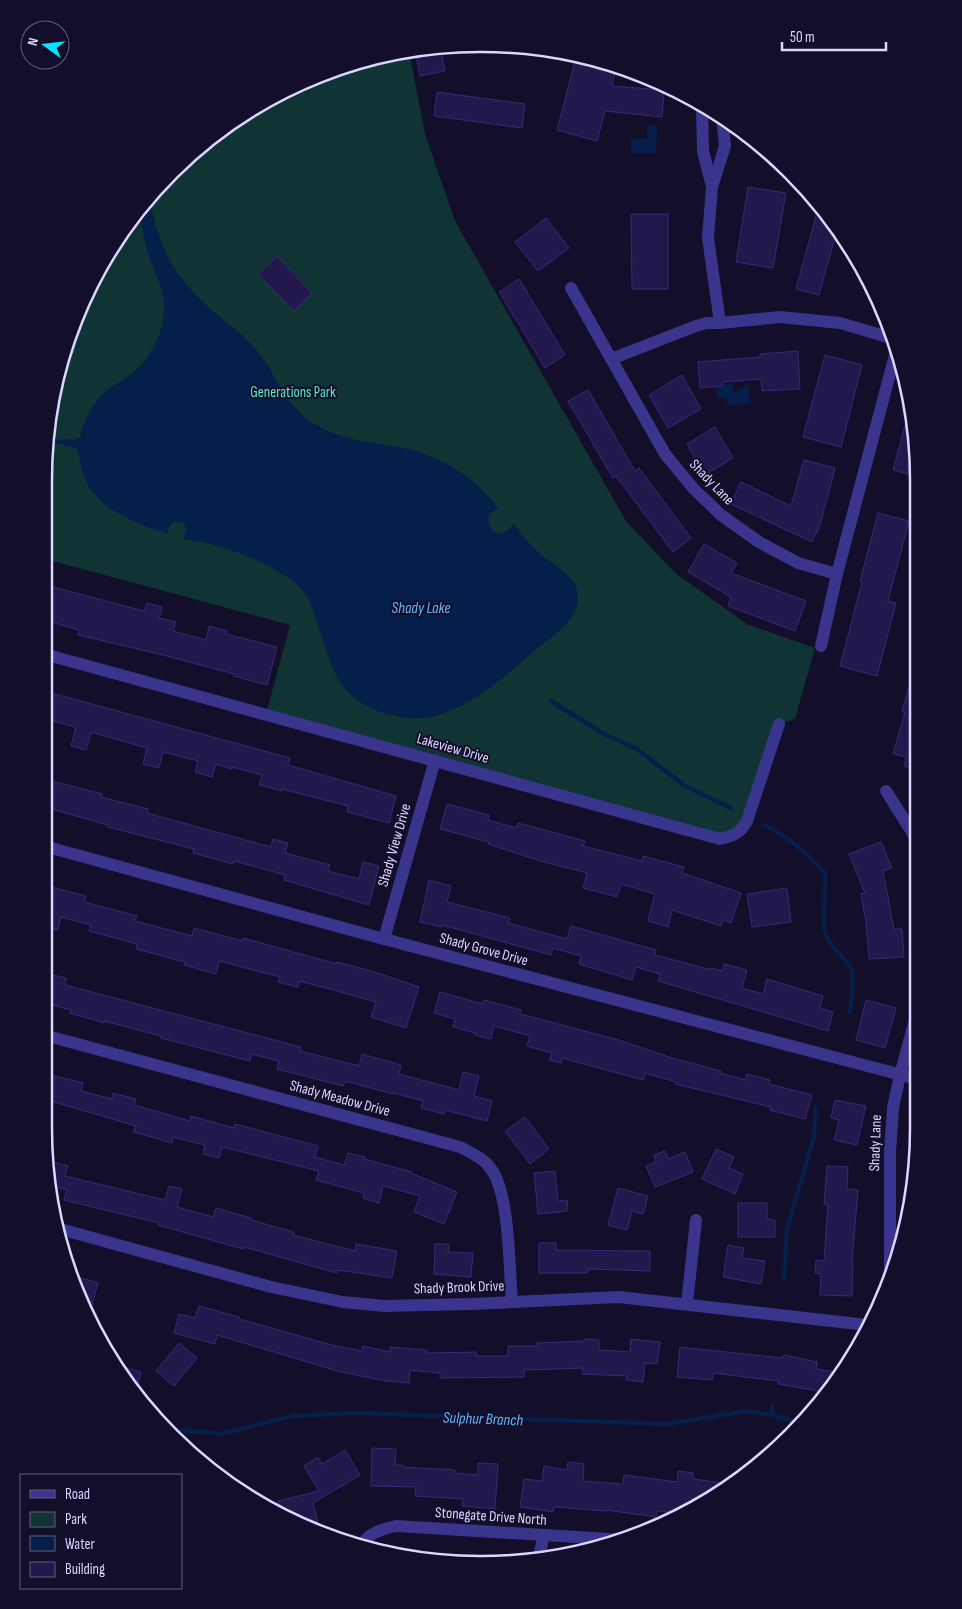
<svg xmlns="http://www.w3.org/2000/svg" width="962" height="1609" font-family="'Sofia Sans Condensed',sans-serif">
<rect width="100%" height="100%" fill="#130e29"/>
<!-- green -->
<path fill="#103433" d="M 409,51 L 425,134 L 455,221 L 626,521 L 675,573 L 747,624 L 815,648 L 795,719 L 779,724 L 747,821 L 720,839 L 266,714 L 290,625 L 45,559 L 45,452 L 67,340 L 118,238 L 172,172 L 238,117 L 314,77 L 396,52 Z"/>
<!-- water -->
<g fill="#061e4a">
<path d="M 647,125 L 657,125 L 656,153 L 631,153 L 631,139 L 647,139 Z"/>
<path d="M 150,199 C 157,240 171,272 202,301 C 219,318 240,330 256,349 C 278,376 286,410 320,427 C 347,442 379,442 408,449 C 444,458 476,478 498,508 L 490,514 L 488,519 C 491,536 504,538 513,524 C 520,532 527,541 535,549 C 549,563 576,574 578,595 C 579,606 573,617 565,625 C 556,635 544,643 533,652 C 506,675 478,701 444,713 C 428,719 412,720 395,716 C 342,704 334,675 319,628 C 315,617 312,604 305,594 C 298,584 289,578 279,572 C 248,554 218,544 183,539 L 187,529 L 183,523 L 174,522 L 171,524 L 167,534 C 139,524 100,511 86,481 C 81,471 80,455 76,448 L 63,446 L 65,439 L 74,440 L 80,437 C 84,421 91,405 103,394 C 112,385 125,380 134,372 C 153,355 165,330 164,304 C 163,287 155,273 149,257 C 145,243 142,227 138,213 Z"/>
<path d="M 726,384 L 733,384 L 734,393 L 748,384 L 750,403 L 731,406 L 724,398 L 717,398 L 716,389 Z"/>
</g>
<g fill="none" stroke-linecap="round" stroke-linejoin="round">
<!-- stream -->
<g stroke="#061e4a" stroke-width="4.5">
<path d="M 47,440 L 68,443"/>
<path d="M 551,701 L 606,735 L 637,749 L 685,786 L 731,808"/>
<path d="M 764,825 C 787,836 808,854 825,873 L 824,931 L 831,944 L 852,969 L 853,984 L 850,1012"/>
<path d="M 784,1278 L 787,1228 L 814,1138 L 816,1108"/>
<path d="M 772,1415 L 773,1405"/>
<path d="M 169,1429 L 222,1434 L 293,1416 L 355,1413 L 667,1424 L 746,1411 L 772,1415 L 797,1422"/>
</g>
</g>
<!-- building -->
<g fill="#23184c" stroke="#39287a">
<path d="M 440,48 L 445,71 L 420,76 L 415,50 Z"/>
<path d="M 576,58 L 616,68 L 612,86 L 664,90 L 662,117 L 605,111 L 597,141 L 557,130 Z"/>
<path d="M 437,92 L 525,104 L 522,128 L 434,116 Z"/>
<path d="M 748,187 L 786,193 L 773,268 L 736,262 Z"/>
<path d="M 819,205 L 837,230 L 819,295 L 796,289 Z"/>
<path d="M 631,214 L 668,214 L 668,289 L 632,289 Z"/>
<path d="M 546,218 L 569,248 L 538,271 L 515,242 Z"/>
<path d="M 277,256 L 312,293 L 294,311 L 258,274 Z"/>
<path d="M 519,279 L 565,355 L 545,368 L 499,292 Z"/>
<path d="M 798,351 L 800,389 L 762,391 L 761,379 L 723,382 L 723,386 L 700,388 L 698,362 L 760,357 L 760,354 Z"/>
<path d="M 825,355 L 862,365 L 841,447 L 803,437 Z"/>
<path d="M 682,375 L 701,409 L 668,428 L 649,395 Z"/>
<path d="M 588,390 L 635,471 L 639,468 L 691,538 L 673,552 L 616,476 L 613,478 L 568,401 Z"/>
<path d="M 910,407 L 917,452 L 917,476 L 893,470 Z"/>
<path d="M 715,427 L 733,458 L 705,475 L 687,444 Z"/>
<path d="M 804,460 L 835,468 L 820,525 L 812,542 L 731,504 L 741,482 L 791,506 Z"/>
<path d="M 878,513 L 909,521 L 888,601 L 896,603 L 877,676 L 840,666 L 862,582 L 860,581 Z"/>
<path d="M 704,544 L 737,563 L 731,573 L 806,601 L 795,631 L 728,606 L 731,597 L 688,572 Z"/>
<path d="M 45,585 L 144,611 L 147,603 L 162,607 L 159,618 L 176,622 L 173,631 L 206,640 L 209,626 L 227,631 L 226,634 L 277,647 L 267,685 L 234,676 L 234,674 L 167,656 L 78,635 L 79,630 L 44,620 Z"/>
<path d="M 914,669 L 917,669 L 917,769 L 904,766 L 906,757 L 893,754 L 905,712 L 902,712 Z"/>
<path d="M 44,691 L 290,758 L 288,765 L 396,796 L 389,823 L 347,812 L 348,806 L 282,789 L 282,791 L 259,785 L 262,775 L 232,767 L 232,769 L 216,764 L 212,777 L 195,772 L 198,761 L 163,752 L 159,768 L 143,764 L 147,748 L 91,732 L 86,750 L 71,746 L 76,727 L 44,719 Z"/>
<path d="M 44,779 L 102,794 L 101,797 L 148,809 L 147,813 L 271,847 L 273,839 L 288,843 L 285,853 L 330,865 L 328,871 L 359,879 L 363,862 L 379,866 L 369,905 L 284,880 L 285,875 L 234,861 L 233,864 L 193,853 L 194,849 L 108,827 L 108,825 L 44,807 Z"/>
<path d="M 447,804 L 489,815 L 488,820 L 516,828 L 518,823 L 585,841 L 583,846 L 642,861 L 643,856 L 684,867 L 682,873 L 741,893 L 731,923 L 723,920 L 721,926 L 672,910 L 668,927 L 648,921 L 655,894 L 621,884 L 617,897 L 583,888 L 587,873 L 537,860 L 488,844 L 489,842 L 440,829 Z"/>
<path d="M 881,842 L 892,868 L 883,871 L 894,929 L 902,929 L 904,957 L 869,959 L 866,922 L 861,894 L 865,893 L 849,854 Z"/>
<path d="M 429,880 L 451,886 L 447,902 L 510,918 L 508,923 L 567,939 L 571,926 L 656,950 L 655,955 L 711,970 L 711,968 L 722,971 L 724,964 L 747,970 L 742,988 L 763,994 L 767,979 L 823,996 L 820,1008 L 833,1012 L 828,1031 L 658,981 L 660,974 L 636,967 L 632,980 L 579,964 L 581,956 L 553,948 L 551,955 L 442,925 L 442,927 L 420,922 Z"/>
<path d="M 51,887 L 86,896 L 84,902 L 137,916 L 135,921 L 192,936 L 194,928 L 243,941 L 243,938 L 337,964 L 337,962 L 378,973 L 419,987 L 406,1028 L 371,1017 L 376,1002 L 330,989 L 299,981 L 298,987 L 278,982 L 280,977 L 219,961 L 216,974 L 184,965 L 185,962 L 136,949 L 137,944 L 89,931 L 91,925 L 61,917 L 58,930 L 44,927 L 44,914 Z"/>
<path d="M 787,888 L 791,922 L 752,927 L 747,894 Z"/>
<path d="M 44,973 L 66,978 L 65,985 L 301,1047 L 300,1051 L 359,1066 L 362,1054 L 401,1065 L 399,1074 L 459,1090 L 463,1072 L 479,1076 L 474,1096 L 492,1101 L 487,1121 L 445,1110 L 444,1114 L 421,1108 L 423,1101 L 394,1093 L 393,1094 L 345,1081 L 343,1086 L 277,1069 L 279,1061 L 251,1054 L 250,1061 L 161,1038 L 161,1036 L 104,1021 L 104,1023 L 70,1013 L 71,1010 L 44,1003 Z"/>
<path d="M 440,992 L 483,1004 L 484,1000 L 521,1010 L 520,1014 L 619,1040 L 672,1058 L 721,1071 L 720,1073 L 745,1080 L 747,1074 L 770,1080 L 769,1084 L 812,1095 L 805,1119 L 770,1110 L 771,1107 L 675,1084 L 676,1082 L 645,1073 L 643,1080 L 562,1058 L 561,1063 L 550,1060 L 552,1053 L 527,1046 L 530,1036 L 494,1026 L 491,1039 L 475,1035 L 475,1033 L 453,1027 L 455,1019 L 434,1013 Z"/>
<path d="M 866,1000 L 896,1008 L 885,1048 L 856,1040 Z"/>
<path d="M 50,1075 L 83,1083 L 81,1091 L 112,1099 L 113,1093 L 136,1099 L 134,1105 L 190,1121 L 191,1116 L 234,1128 L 235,1124 L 318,1146 L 315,1157 L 344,1165 L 348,1153 L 365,1157 L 364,1159 L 412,1172 L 411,1173 L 457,1192 L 444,1224 L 414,1212 L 420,1196 L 383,1186 L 379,1203 L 363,1198 L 364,1193 L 316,1180 L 319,1171 L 222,1147 L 219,1158 L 203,1154 L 205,1145 L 173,1137 L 172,1143 L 134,1132 L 136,1126 L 44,1099 Z"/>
<path d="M 835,1100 L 866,1106 L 857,1145 L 834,1140 L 839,1120 L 831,1118 Z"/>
<path d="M 525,1117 L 549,1149 L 530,1164 L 505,1131 Z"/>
<path d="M 716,1149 L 734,1157 L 729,1168 L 743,1174 L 735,1194 L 702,1179 Z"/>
<path d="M 665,1151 L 668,1159 L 685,1152 L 693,1172 L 655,1187 L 646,1166 L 656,1162 L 654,1155 Z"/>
<path d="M 49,1161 L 68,1166 L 65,1176 L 165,1200 L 169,1186 L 182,1189 L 177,1207 L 213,1217 L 216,1208 L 251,1218 L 251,1220 L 294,1232 L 293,1235 L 355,1251 L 356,1244 L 397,1251 L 392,1278 L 338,1270 L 337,1273 L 244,1247 L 243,1249 L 158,1225 L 159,1223 L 64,1200 L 67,1190 L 53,1186 Z"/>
<path d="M 827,1166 L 848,1167 L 847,1189 L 858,1190 L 852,1262 L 853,1262 L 852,1296 L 820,1295 L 821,1274 L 815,1273 L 816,1260 L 824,1261 L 828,1204 L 824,1204 Z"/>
<path d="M 555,1171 L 558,1201 L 567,1200 L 568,1211 L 538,1214 L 534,1173 Z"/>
<path d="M 618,1188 L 648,1196 L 643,1214 L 632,1211 L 627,1230 L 608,1225 Z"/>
<path d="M 738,1203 L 767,1203 L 767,1219 L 775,1220 L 775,1237 L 738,1237 Z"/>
<path d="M 539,1243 L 556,1243 L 556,1250 L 650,1251 L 650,1271 L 588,1269 L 587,1273 L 539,1273 Z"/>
<path d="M 435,1244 L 449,1244 L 448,1252 L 473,1253 L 471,1277 L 434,1274 Z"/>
<path d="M 728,1245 L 744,1248 L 742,1258 L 765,1261 L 761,1284 L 723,1277 Z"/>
<path d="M 71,1275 L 98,1283 L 90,1312 L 80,1293 Z"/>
<path d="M 199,1306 L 239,1317 L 239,1319 L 332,1345 L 362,1351 L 363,1346 L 390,1352 L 390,1347 L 427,1350 L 427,1353 L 476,1352 L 476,1356 L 508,1356 L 508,1346 L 537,1346 L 537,1343 L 585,1341 L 585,1339 L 599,1340 L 599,1350 L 630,1352 L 631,1339 L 660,1342 L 657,1364 L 645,1363 L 643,1382 L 626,1380 L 627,1376 L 582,1374 L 583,1368 L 524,1370 L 524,1377 L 440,1378 L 440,1373 L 410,1370 L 409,1383 L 386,1381 L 341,1372 L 217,1335 L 215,1344 L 174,1333 L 179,1314 L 195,1318 Z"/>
<path d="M 179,1343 L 197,1358 L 174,1386 L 156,1371 Z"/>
<path d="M 680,1347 L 783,1358 L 784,1355 L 817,1362 L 816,1369 L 842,1373 L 824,1392 L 778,1384 L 779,1381 L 713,1373 L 712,1380 L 677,1377 Z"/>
<path d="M 119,1366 L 141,1372 L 135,1395 L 134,1394 Z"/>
<path d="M 372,1448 L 396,1449 L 395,1465 L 403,1465 L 403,1467 L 455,1470 L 455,1473 L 478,1475 L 478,1463 L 498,1464 L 495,1509 L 462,1506 L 463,1499 L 415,1496 L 416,1487 L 371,1486 Z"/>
<path d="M 345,1450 L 360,1475 L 313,1503 L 318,1523 L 310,1525 L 280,1510 L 278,1501 L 319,1491 L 304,1466 L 318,1457 L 322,1464 Z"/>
<path d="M 568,1462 L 584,1464 L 583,1481 L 623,1484 L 624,1475 L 677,1482 L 678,1471 L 693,1473 L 693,1479 L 731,1484 L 676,1513 L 657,1511 L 656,1517 L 606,1510 L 606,1511 L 554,1507 L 553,1512 L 520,1507 L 524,1479 L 542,1481 L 544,1466 L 567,1470 Z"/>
</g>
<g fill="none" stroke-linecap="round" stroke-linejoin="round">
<!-- minor -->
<g stroke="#39358c" stroke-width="12">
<path d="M 702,106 L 703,151 L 712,187"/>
<path d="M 571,288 L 665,454 L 693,488 L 721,515 L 759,542 L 798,563 L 837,574"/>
<path d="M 720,323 L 708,238 L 712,187 L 725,146 L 722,116"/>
<path d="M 611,359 L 696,326 L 707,323 L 720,323 L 780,317 L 840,323 L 891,338"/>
<path d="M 821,646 L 837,574 L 896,351"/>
<path d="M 44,654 L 720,839 C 733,836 741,833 747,821 L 779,724"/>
<path d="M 886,791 L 917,840"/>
<path d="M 44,846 L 384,939 L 917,1079"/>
<path d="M 384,939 L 435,760"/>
<path d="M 44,1035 L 460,1147 C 471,1153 484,1158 491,1169 C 510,1194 509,1269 512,1302"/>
<path d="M 60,1229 L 271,1287 L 343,1302 L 384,1306 L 471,1304 L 619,1297 L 867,1325"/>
<path d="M 890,1279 L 890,1152 L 893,1108 L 900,1075 L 917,1012"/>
<path d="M 687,1304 L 696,1220"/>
<path d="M 361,1545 C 369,1533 382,1529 396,1526 L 625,1540"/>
<path d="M 539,1556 L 544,1535"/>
</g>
</g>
<g text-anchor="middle" stroke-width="4" stroke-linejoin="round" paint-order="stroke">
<!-- park labels -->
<g font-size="15" fill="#57eac7" stroke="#130e29">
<text x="293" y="397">Generations Park</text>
</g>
<!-- street labels -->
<g font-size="15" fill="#dbd6ff" stroke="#130e29">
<text transform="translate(712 482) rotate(46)" y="5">Shady Lane</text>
<text transform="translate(453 748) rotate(16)" y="5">Lakeview Drive</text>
<text transform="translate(394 845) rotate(-74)" y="5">Shady View Drive</text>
<text transform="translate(484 949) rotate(15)" y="5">Shady Grove Drive</text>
<text transform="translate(340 1098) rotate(15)" y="5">Shady Meadow Drive</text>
<text transform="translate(875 1143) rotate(-88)" y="5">Shady Lane</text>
<text transform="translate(459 1287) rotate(-2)" y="5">Shady Brook Drive</text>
<text transform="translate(491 1516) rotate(4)" y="5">Stonegate Drive North</text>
</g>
<!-- water labels -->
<g font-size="16" font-style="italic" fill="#64b6ff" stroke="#130e29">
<text x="421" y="613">Shady Lake</text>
<text transform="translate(483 1418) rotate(2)" y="6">Sulphur Branch</text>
</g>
</g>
<!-- crop -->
<path d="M0 0H962V1609H0ZM480 52H482A428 428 0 0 1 910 480V1128A428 428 0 0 1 482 1556H480A428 428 0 0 1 52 1128V480A428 428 0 0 1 480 52Z" fill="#130e29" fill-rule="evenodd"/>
<path fill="none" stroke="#dbd6ff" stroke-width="2.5" d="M480 52H482A428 428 0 0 1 910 480V1128A428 428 0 0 1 482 1556H480A428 428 0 0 1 52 1128V480A428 428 0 0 1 480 52Z"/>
<!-- legend -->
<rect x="20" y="1474" width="162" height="115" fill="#130e29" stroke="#635e7f"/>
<rect x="30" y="1490" width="25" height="8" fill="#39358c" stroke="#635e7f"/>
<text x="65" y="1499" font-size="15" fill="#dbd6ff">Road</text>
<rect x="30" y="1512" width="25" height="15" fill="#103433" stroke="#635e7f"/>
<text x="65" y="1524" font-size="15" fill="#dbd6ff">Park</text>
<rect x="30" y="1536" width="25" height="15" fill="#061e4a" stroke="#635e7f"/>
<text x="65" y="1549" font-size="15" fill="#dbd6ff">Water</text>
<rect x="30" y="1562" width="25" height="15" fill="#23184c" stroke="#635e7f"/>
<text x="65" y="1574" font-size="15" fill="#dbd6ff">Building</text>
<!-- north arrow -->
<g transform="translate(45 45) rotate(285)"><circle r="24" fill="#130e29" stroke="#635e7f"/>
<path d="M0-4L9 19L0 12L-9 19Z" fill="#02e4ff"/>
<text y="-8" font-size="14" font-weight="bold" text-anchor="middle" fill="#dbd6ff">N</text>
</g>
<!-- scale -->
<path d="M782 42v8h104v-8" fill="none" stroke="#dbd6ff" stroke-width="2.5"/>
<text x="790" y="42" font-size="15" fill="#dbd6ff" stroke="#130e29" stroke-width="4" paint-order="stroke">50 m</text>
</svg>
